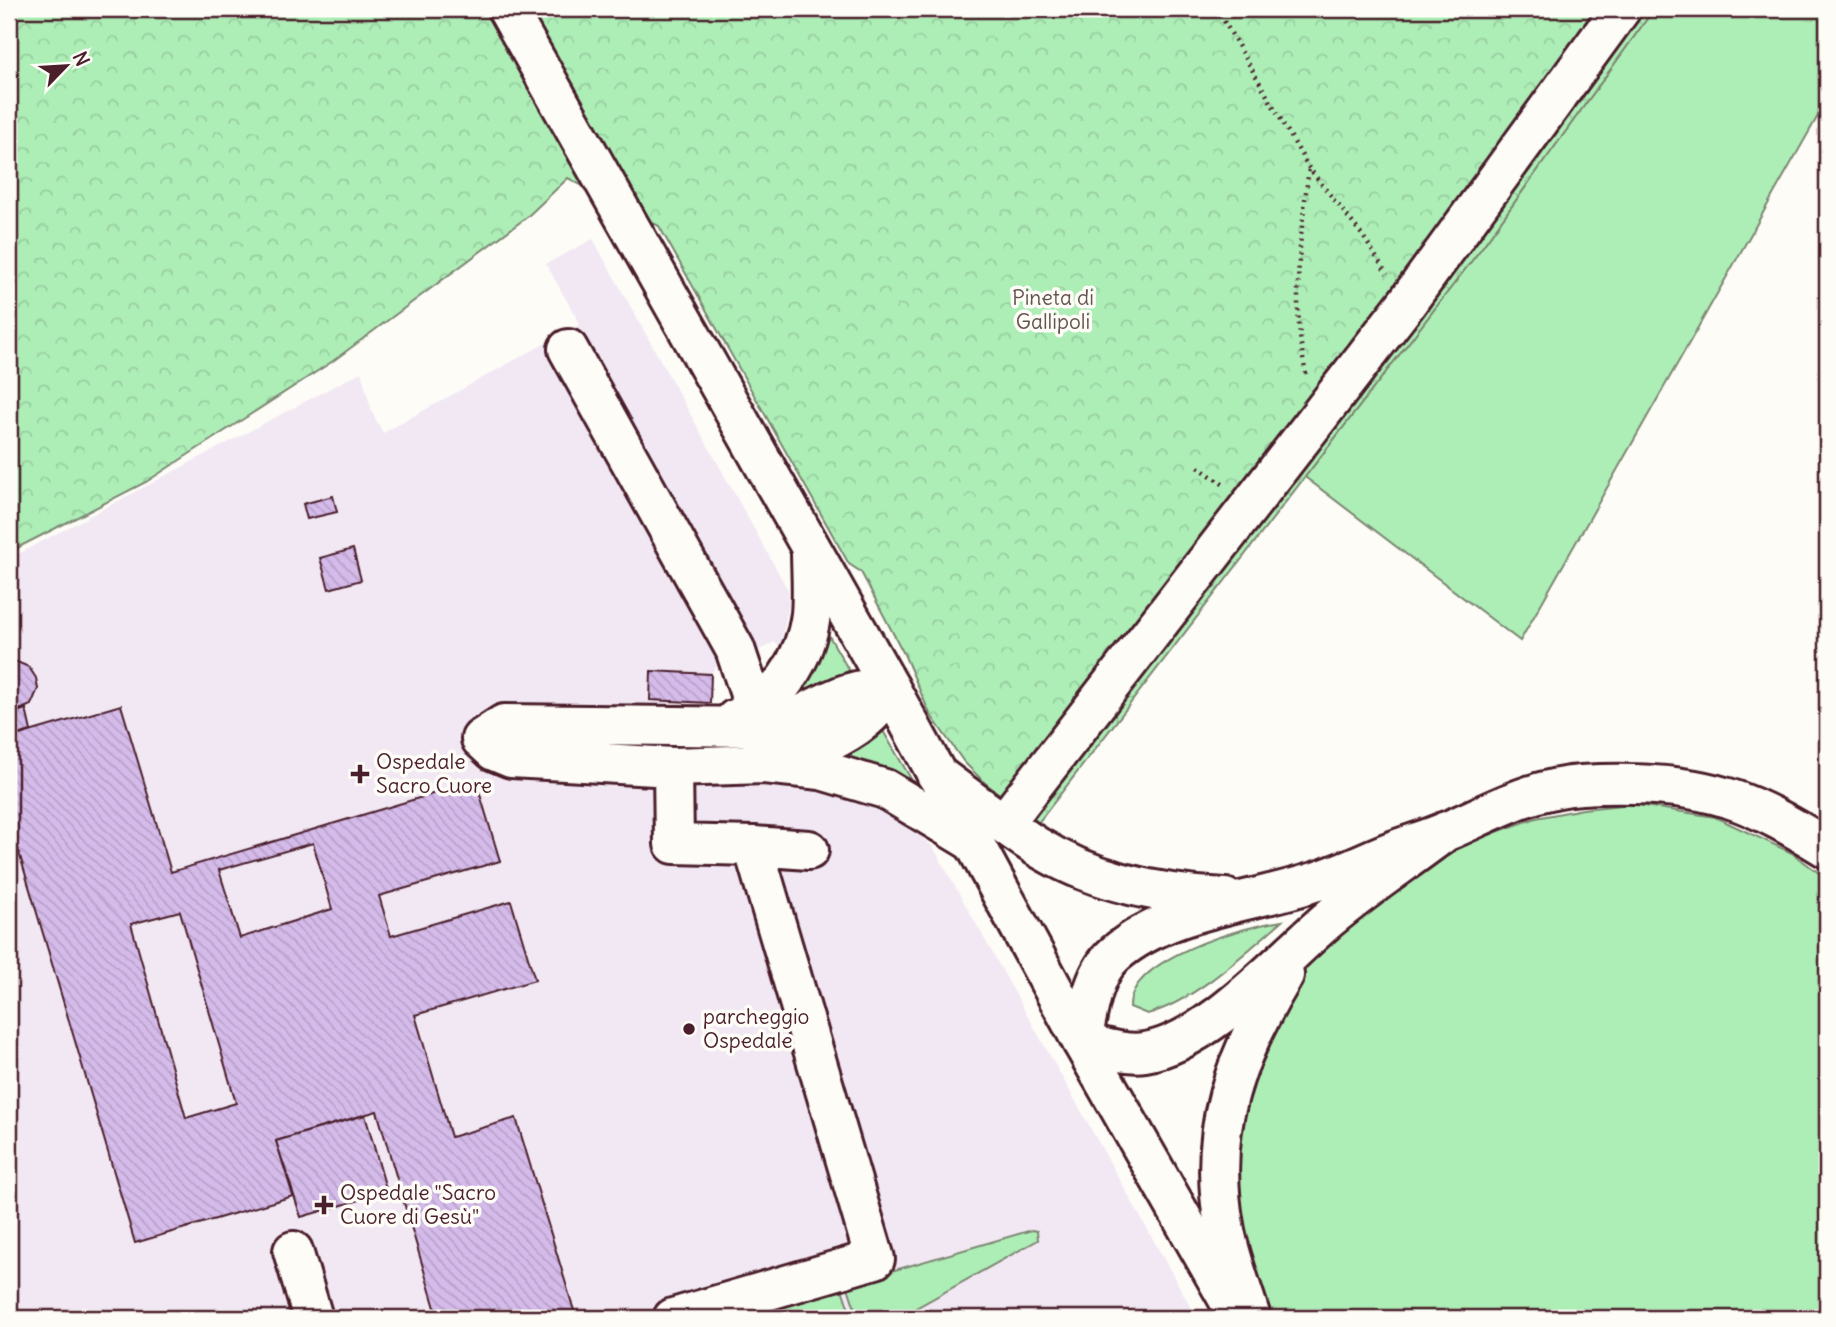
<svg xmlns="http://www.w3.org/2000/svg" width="1836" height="1327" font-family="Delius,sans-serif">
<defs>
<pattern id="forest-crowns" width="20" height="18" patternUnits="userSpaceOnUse" patternTransform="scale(1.75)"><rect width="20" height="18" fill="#adeeb7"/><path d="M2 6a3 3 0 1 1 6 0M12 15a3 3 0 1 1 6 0" fill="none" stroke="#96cc9e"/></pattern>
<pattern id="building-back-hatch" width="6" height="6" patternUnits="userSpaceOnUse" patternTransform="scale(1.75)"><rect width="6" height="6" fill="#d4bbea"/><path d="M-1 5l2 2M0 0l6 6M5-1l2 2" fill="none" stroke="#b8a0c9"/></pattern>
</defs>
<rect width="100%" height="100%" fill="#fdfcf7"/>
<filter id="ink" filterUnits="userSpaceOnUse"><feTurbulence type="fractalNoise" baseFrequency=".0143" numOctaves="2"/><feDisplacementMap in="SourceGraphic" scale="14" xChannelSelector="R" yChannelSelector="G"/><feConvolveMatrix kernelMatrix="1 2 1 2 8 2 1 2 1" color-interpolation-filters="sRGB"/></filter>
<g filter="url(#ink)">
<!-- built -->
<path fill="#f1e8f3" d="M 593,239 L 788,590 L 789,604 L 780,646 L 774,642 L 740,661 L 715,668 L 711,674 L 707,728 L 727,743 L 712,782 L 810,787 L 843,794 L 909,826 L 933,847 L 1197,1318 L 9,1318 L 9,559 L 361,372 L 372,412 L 383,433 L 580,324 L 546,264 Z"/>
<!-- grass -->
<g fill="#adeeb7" stroke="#7c8671" stroke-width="2">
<path d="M 1654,9 L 1827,9 L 1827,100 L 1520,641 L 1305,477 L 1480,250 Z"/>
<path d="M 821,622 L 851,674 L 786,709 Z"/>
<path d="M 879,724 L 921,796 L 837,758 Z"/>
<path d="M 1632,804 L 1715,817 L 1792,853 L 1827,879 L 1827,1318 L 1273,1318 L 1252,1268 L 1234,1196 L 1240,1117 L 1278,1012 L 1312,959 L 1395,883 L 1463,844 L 1536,818 L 1583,809 Z"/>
<path d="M 1282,921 C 1246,952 1194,1002 1147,1014 L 1130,1007 C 1129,958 1243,927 1282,921 Z"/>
<path d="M 1032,1230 L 1037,1231 L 1038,1240 L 898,1318 L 858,1318 L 847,1284 Z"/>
<path d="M 841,1286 L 852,1318 L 770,1318 L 767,1308 Z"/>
</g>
<!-- forest -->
<path fill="url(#forest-crowns)" stroke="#7c8671" stroke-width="2" d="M 9,9 L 1654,9 L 1480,250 L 1038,823 L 985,783 L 964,762 L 930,714 L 904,654 L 861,572 L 849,564 L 659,226 L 568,178 L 527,217 L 333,361 L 146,482 L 9,552 Z"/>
<!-- building -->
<g fill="url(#building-back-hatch)" stroke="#4a1f2b" stroke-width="2" fill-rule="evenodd">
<path d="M 333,496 L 337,512 L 307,519 L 303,504 Z"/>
<path d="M 353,549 L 361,580 L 329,589 L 320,558 Z"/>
<path d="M 10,659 L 29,667 L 36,678 L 38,689 L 31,705 L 10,714 Z"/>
<path d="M 651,671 L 711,674 L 710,703 L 650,700 Z"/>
<path d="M 121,705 L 171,872 L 476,781 L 500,861 L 379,896 L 391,936 L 511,901 L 535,980 L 415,1015 L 451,1137 L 516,1118 L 575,1314 L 561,1318 L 438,1318 L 377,1111 L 276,1141 L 293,1196 L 135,1243 L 9,819 L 9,738 ZM 313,843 L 332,909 L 240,938 L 219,870 ZM 180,911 L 236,1103 L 186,1118 L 131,924 Z"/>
<path d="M 26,709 L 31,731 L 17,735 L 10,714 Z"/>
<path d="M 365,1115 L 387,1192 L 301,1217 L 276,1141 Z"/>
</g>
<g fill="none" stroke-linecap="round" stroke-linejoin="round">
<!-- minor casing -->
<g stroke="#4a1f2b" stroke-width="44">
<g id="minor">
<path d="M 568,349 L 735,649 L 761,727 L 763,751"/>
<path d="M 735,719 C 777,705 806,657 811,614 C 813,592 811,570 811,549"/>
<path d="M 764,764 C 811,750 867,735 890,688 C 855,686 833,699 803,714 C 790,720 774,723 761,727 L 504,724 L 481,739 L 494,751 L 511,758 L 673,767 L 764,764 L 821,770 L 885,789 L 973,842"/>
<path d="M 1004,823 L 1406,304 L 1621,9"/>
<path d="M 753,846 L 809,850"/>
<path d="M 293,1251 L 313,1318"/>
<path d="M 673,1318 L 875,1259 L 753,846 L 674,844 L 673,767"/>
</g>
</g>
<!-- major casing -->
<g stroke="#4a1f2b" stroke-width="44">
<path id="major" d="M 507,9 L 890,688 L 1082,1042 L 1239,1318"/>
</g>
<!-- highway casing -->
<g stroke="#4a1f2b" stroke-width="44">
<g id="highway">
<path d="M 936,774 C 969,798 1002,824 1036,846 C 1093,882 1160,895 1225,898"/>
<path d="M 1446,831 C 1408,860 1367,887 1330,918 C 1281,959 1209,1042 1145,1052 C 1124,1055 1102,1047 1082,1042 C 1088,1013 1092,974 1115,954 C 1165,910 1247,903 1308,884 C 1337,876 1364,862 1392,851 C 1410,844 1429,839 1447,831 C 1491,812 1532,788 1581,785 C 1629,782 1682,784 1728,798 C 1763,809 1796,829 1827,848"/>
<path d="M 1251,1318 C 1242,1288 1229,1256 1224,1225 C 1207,1128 1235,1057 1284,975"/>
</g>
</g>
<!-- path -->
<g stroke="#4a1f2b" stroke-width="4.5" stroke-dasharray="2 5" stroke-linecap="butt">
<path d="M 1217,9 L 1309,168 L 1363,236 L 1387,274"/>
<path d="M 1306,374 C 1291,303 1300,239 1309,168"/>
<path d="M 1198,467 L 1224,485"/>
</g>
<!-- minor -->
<use href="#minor" stroke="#fdfcf7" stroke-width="38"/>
<!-- major -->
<use href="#major" stroke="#fdfcf7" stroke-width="38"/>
<!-- highway -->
<use href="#highway" stroke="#fdfcf7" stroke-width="38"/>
</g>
</g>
<!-- markers -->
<g fill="#4a1f2b" stroke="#fdfcf7" stroke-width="2.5">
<path d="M356.5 763.5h7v7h7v7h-7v7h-7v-7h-7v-7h7z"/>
<circle cx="689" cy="1029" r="7"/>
<path d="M320.5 1194.5h7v7h7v7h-7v7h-7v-7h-7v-7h7z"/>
</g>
<g text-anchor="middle" stroke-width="7" stroke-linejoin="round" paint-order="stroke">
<!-- park labels -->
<g font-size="21" fill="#63534e" stroke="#fdfcf7">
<text x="1053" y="305">Pineta di<tspan x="1053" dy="24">Gallipoli</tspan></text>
</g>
<!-- poi labels -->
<g font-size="21" fill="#4a1f2b" stroke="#fdfcf7" text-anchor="start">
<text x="376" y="769">Ospedale<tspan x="376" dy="24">Sacro Cuore</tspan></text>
<text x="703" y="1024">parcheggio<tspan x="703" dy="24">Ospedale</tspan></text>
<text x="340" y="1200">Ospedale "Sacro<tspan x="340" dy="24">Cuore di Gesù"</tspan></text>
</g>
</g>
<!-- margin -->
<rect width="1836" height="1327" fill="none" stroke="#fdfcf7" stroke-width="35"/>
<rect x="18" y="18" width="1801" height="1292" fill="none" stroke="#4a1f2b" stroke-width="2.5" filter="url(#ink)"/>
<!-- north arrow -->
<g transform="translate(66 66) rotate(65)" stroke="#fdfcf7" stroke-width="5" paint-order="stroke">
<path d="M0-5L12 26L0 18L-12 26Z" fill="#4a1f2b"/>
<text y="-10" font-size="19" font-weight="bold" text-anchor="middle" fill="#4a1f2b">N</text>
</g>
</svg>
